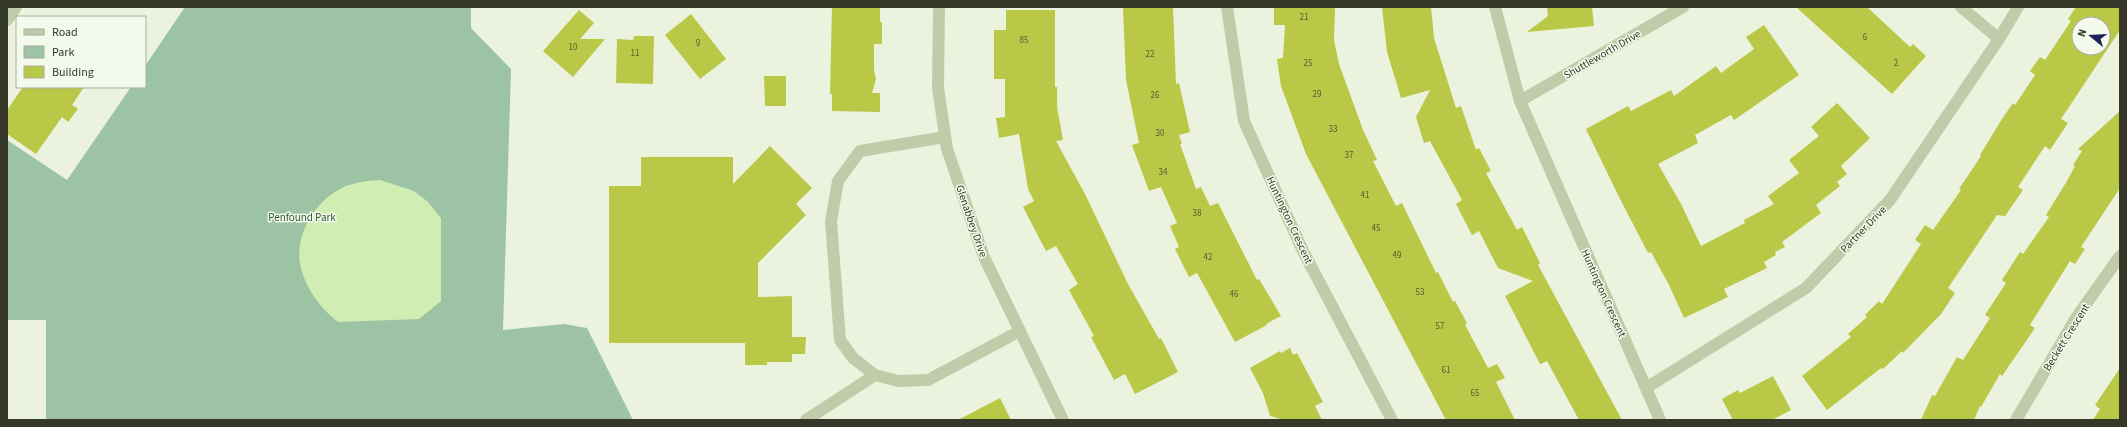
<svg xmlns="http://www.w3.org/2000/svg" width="2127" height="427" font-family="'Source Sans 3',sans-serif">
<rect width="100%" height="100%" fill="#ebf3de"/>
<!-- green -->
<path fill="#9dc3a5" d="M 185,7 L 471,7 L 471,28 L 511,69 L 503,330 L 564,324 L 587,328 L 633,420 L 46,420 L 46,320 L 7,320 L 7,140 L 67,180 L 131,87 L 145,87 L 145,66 Z"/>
<!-- sand -->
<path fill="#d0eeb4" d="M 380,180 L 414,191 L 428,202 L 441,218 L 441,301 L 419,319 L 338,322 C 320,308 305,288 300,264 C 295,234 316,199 344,187 C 356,182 368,181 380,180 Z"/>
<!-- building -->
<g fill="#b9c847" fill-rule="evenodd">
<path d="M 832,7 L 880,7 L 880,22 L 882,22 L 882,44 L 874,44 L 874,70 L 876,79 L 872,93 L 880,93 L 880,112 L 832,111 L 832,94 L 830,94 Z"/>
<path d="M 1123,7 L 1173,7 L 1176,84 L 1179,83 L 1190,132 L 1179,135 L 1182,144 L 1180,144 L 1196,189 L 1201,187 L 1210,206 L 1218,203 L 1257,280 L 1259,279 L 1281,316 L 1266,324 L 1267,325 L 1235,342 L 1197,273 L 1189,277 L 1175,249 L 1179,247 L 1170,226 L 1177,223 L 1161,187 L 1149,191 L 1132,145 L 1139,143 L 1126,80 Z"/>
<path d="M 1274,7 L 1335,8 L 1334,40 L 1339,64 L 1363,130 L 1377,160 L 1373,161 L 1396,206 L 1402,203 L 1436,273 L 1438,272 L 1453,302 L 1455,301 L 1467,323 L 1465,325 L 1488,368 L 1497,364 L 1505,378 L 1496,382 L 1515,420 L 1446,420 L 1306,154 L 1281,86 L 1277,59 L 1283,58 L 1285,25 L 1274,25 Z"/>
<path d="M 1382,7 L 1431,7 L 1434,38 L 1456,108 L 1461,106 L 1476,150 L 1479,148 L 1491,171 L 1486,173 L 1517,230 L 1522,227 L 1540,263 L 1538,265 L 1622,420 L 1579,420 L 1547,361 L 1540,364 L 1505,296 L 1533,281 L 1498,268 L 1479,231 L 1472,235 L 1456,204 L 1462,200 L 1430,141 L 1424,143 L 1416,117 L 1430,90 L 1401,98 L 1387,52 Z"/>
<path d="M 1547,7 L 1592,7 L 1594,26 L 1527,32 L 1548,16 Z"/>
<path d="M 1796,7 L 1867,7 L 1910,47 L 1913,44 L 1926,56 L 1892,94 Z"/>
<path d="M 2076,7 L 2120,7 L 2120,30 L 2061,119 L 2068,123 L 2050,150 L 2045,146 L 2018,187 L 2023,190 L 2005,216 L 1997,215 L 1975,248 L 1948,288 L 1955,293 L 1941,314 L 1903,353 L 1902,351 L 1883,369 L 1881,368 L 1827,410 L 1802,376 L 1851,337 L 1848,334 L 1867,317 L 1865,315 L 1879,301 L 1882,304 L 1921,244 L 1915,240 L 1925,225 L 1933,230 L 1961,190 L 1959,189 L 1981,156 L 1980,155 L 2002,119 L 2013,103 L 2015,105 L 2035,75 L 2030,71 L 2040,57 L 2045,60 L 2071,21 L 2068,19 ZM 2079,24 L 2103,24 L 2103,48 L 2079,48 Z"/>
<path d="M 579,10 L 594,23 L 580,39 L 605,39 L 573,77 L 543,51 Z"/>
<path d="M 1006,10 L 1055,10 L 1055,87 L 1057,87 L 1057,107 L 1063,140 L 1056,141 L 1086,196 L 1128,284 L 1159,339 L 1161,338 L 1178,372 L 1135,394 L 1125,374 L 1114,380 L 1091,337 L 1094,336 L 1069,290 L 1078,284 L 1056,246 L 1046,251 L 1023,207 L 1034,201 L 1028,189 L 1019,134 L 999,138 L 996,118 L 1005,117 L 1005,79 L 994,79 L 994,30 L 1006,30 Z"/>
<path d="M 691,14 L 726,59 L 700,79 L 665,35 Z"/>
<path d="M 1764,25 L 1799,75 L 1734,120 L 1731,115 L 1695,135 L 1698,143 L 1658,164 L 1681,204 L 1701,246 L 1745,223 L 1744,220 L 1774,204 L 1768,196 L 1799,173 L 1789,160 L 1819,136 L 1811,127 L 1837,103 L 1870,138 L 1841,166 L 1847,174 L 1837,182 L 1840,186 L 1816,205 L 1821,213 L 1782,242 L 1785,247 L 1775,252 L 1776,255 L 1764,262 L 1767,268 L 1724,289 L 1728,297 L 1684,318 L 1669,285 L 1651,252 L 1648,253 L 1618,195 L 1586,129 L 1628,106 L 1631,111 L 1671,90 L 1674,96 L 1716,66 L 1721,73 L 1754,49 L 1746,37 Z"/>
<path d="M 634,36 L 654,36 L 653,84 L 616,83 L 617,39 L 633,40 Z"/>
<path d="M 764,76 L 786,76 L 786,106 L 765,106 Z"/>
<path d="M 23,87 L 84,87 L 72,105 L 78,109 L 68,122 L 62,117 L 36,154 L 7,134 L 7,110 Z"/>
<path d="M 2120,111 L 2120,188 L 2081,247 L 2085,249 L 2075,264 L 2070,261 L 2030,325 L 2035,328 L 2002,376 L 2000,374 L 1981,407 L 1980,406 L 1974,420 L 1921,420 L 1932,395 L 1935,396 L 1957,357 L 1963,360 L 1990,318 L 1985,315 L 2006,283 L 2002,280 L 2020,252 L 2023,254 L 2049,217 L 2046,215 L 2067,181 L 2075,166 L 2073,165 L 2082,151 L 2078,149 Z"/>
<path d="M 770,146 L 812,188 L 796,204 L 806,215 L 758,263 L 758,297 L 792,296 L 792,337 L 806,337 L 805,354 L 792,354 L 792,362 L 767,362 L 767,365 L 745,365 L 745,343 L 609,343 L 609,186 L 641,186 L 641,157 L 733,157 L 733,184 Z"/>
<path d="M 1290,348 L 1293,355 L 1297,353 L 1323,402 L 1315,406 L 1322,420 L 1284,420 L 1270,416 L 1263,393 L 1250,368 L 1280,351 L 1281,353 Z"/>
<path d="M 2120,368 L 2120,420 L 2093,420 L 2100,409 L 2095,405 Z"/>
<path d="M 1773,376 L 1791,410 L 1772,420 L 1733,420 L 1722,399 L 1738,390 L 1740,393 Z"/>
<path d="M 1000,398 L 1011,420 L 958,420 Z"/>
</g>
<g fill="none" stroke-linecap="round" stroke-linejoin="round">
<!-- lane -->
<g stroke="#c0cca9" stroke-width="12">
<path d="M 945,137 L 860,151 L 838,181 L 831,221 L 840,340 L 853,358 L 875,375 L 898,381 L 928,380 L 1020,331"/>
<path d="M 806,420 L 875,375"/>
</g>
<!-- street -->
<g stroke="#c0cca9" stroke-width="12">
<path d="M 939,7 L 938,88 L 947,149 L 984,257 L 1063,420"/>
<path d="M 1227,7 L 1244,121 L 1303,251 L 1392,420"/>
<path d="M 1495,7 L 1520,101 L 1660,420"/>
<path d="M 1961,7 L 1999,39"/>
<path d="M 7,20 L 16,7"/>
<path d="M 1520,101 L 1683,7"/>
<path d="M 1646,388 L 1806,288 L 1890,200 L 1999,39 L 2018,7"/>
<path d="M 2016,420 L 2076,318 L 2120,256"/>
</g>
</g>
<g text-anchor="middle" stroke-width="3" stroke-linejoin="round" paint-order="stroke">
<!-- number labels -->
<g font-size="9" fill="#575d30">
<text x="1304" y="20">21</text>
<text x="1865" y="40">6</text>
<text x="1024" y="43">85</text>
<text x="698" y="46">9</text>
<text x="573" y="50">10</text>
<text x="635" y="56">11</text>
<text x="1150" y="57">22</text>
<text x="1308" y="66">25</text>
<text x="1896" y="66">2</text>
<text x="1317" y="97">29</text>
<text x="1155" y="98">26</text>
<text x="1333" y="132">33</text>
<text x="1160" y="136">30</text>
<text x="1349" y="158">37</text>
<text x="1163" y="175">34</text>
<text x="1365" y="198">41</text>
<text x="1197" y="216">38</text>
<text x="1376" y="231">45</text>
<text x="1397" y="258">49</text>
<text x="1208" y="260">42</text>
<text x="1420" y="295">53</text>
<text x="1234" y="297">46</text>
<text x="1440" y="329">57</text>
<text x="1446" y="373">61</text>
<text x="1475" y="396">65</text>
</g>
<!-- street labels -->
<g font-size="11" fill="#363929" stroke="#f4faeb">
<text transform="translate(1602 54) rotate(-30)" y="4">Shuttleworth Drive</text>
<text transform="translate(1290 220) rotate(65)" y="4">Huntington Crescent</text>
<text transform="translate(972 221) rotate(71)" y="4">Glenabbey Drive</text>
<text transform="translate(1863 229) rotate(-46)" y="4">Partner Drive</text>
<text transform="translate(1604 293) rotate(66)" y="4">Huntington Crescent</text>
<text transform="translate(2066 337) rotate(-58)" y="4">Beckett Crescent</text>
</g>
<!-- park labels -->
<g font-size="11" fill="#2c5737" stroke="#f4faeb">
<text x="302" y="221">Penfound Park</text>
</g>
</g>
<!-- border -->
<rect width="2127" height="427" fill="none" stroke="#363929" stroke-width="16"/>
<!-- legend -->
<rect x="16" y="16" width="130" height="72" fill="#f4faeb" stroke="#a8ad9d"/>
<rect x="24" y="29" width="20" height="6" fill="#c0cca9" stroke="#a8ad9d"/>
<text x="52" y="36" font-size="12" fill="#363929">Road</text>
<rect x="24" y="46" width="20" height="12" fill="#9dc3a5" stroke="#a8ad9d"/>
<text x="52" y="56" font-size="12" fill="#363929">Park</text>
<rect x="24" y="66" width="20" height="12" fill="#b9c847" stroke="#a8ad9d"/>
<text x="52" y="76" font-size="12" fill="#363929">Building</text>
<!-- north arrow -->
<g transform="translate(2091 36) rotate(288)"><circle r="19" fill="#f4faeb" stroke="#a8ad9d"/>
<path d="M0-3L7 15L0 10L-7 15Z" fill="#1e225b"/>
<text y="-6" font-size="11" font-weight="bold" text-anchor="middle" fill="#363929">N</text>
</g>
</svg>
